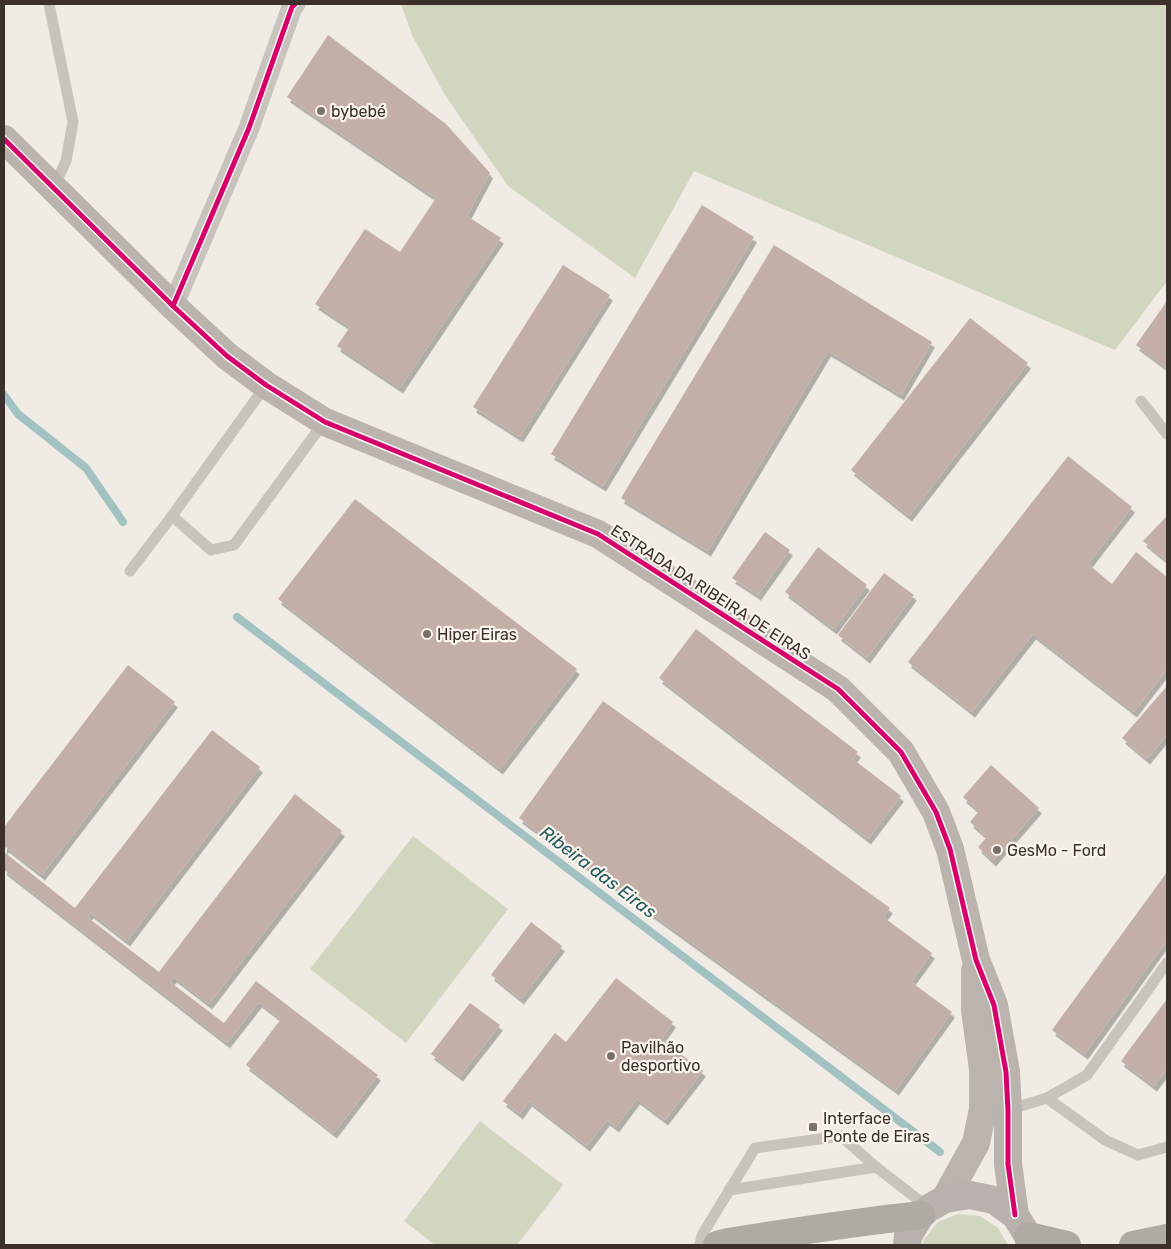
<svg xmlns="http://www.w3.org/2000/svg" width="1171" height="1249" font-family="Rubik,sans-serif">
<defs>
<filter id="shadow"><feDropShadow dx="3" dy="5.5" stdDeviation="0" flood-color="#0004"/></filter>
</defs>
<rect width="100%" height="100%" fill="#f0ebe5"/>
<!-- green -->
<g fill="#d1d6bf">
<path d="M 401,4 L 1167,4 L 1167,281 L 1115,350 L 694,171 L 635,278 L 508,186 L 445,95 L 412,35 Z"/>
<path d="M 413,836 L 508,909 L 406,1043 L 310,969 Z"/>
<path d="M 480,1121 L 563,1185 L 517,1245 L 435,1245 L 404,1221 Z"/>
<path d="M 958,1214 L 980,1216 L 998,1228 L 1008,1245 L 923,1245 L 924,1239 L 938,1222 Z"/>
</g>
<g fill="none" stroke-linecap="round" stroke-linejoin="round">
<!-- stream -->
<g stroke="#a1c2c1" stroke-width="8">
<path d="M 4,395 L 18,414 L 86,468 L 123,522"/>
<path d="M 237,617 L 940,1152"/>
</g>
</g>
<!-- building -->
<g fill="#c3afa7" filter="url(#shadow)">
<path d="M 328,35 L 446,124 L 490,173 L 467,216 L 501,238 L 400,388 L 337,346 L 350,327 L 315,304 L 365,229 L 400,252 L 436,198 L 287,97 Z"/>
<path d="M 702,205 L 754,237 L 603,486 L 551,454 Z"/>
<path d="M 774,245 L 932,342 L 901,395 L 828,351 L 708,551 L 621,498 Z"/>
<path d="M 563,265 L 610,295 L 520,437 L 473,407 Z"/>
<path d="M 1167,301 L 1167,368 L 1136,345 Z"/>
<path d="M 970,318 L 1028,363 L 909,516 L 851,470 Z"/>
<path d="M 1068,456 L 1132,507 L 1088,564 L 1112,584 L 1136,552 L 1167,577 L 1167,669 L 1134,712 L 1033,634 L 972,712 L 908,662 Z"/>
<path d="M 355,499 L 577,669 L 500,769 L 278,599 Z"/>
<path d="M 1167,516 L 1167,561 L 1143,541 Z"/>
<path d="M 765,532 L 790,550 L 758,595 L 732,578 Z"/>
<path d="M 818,547 L 867,585 L 834,629 L 785,592 Z"/>
<path d="M 884,573 L 914,595 L 867,658 L 838,635 Z"/>
<path d="M 696,629 L 858,752 L 853,759 L 901,796 L 868,839 L 659,678 Z"/>
<path d="M 128,665 L 175,702 L 42,875 L 6,847 L 4,851 L 4,827 Z"/>
<path d="M 1167,686 L 1167,735 L 1147,759 L 1122,738 Z"/>
<path d="M 603,701 L 890,908 L 883,917 L 932,953 L 911,982 L 952,1012 L 896,1090 L 519,818 Z"/>
<path d="M 212,730 L 260,767 L 127,941 L 91,913 L 87,917 L 159,972 L 295,794 L 342,831 L 209,1004 L 174,977 L 170,982 L 224,1023 L 256,981 L 378,1075 L 334,1133 L 246,1065 L 281,1019 L 259,1002 L 227,1043 L 4,870 L 4,852 L 75,908 Z"/>
<path d="M 991,765 L 1039,808 L 993,861 L 978,847 L 987,837 L 970,822 L 979,811 L 963,797 Z"/>
<path d="M 1167,872 L 1167,940 L 1085,1054 L 1052,1030 Z"/>
<path d="M 531,922 L 562,946 L 521,999 L 491,975 Z"/>
<path d="M 616,978 L 673,1022 L 661,1039 L 703,1071 L 665,1120 L 637,1099 L 616,1127 L 607,1120 L 587,1146 L 529,1101 L 520,1114 L 503,1101 L 555,1033 L 566,1042 Z"/>
<path d="M 1167,999 L 1167,1069 L 1154,1086 L 1121,1061 Z"/>
<path d="M 470,1003 L 500,1025 L 460,1076 L 431,1054 Z"/>
</g>
<g fill="none" stroke-linecap="round" stroke-linejoin="round">
<!-- lane -->
<g stroke="#c9c3be" stroke-width="11">
<path d="M 49,4 L 73,122 L 66,161 L 54,187"/>
<path d="M 266,385 L 172,516 L 211,550 L 234,545 L 324,422"/>
<path d="M 1141,401 L 1167,434"/>
<path d="M 130,571 L 172,516"/>
<path d="M 1047,1098 L 1105,1140 L 1138,1155 L 1167,1147"/>
<path d="M 1008,1110 L 1047,1098 L 1087,1075 L 1167,963"/>
<path d="M 729,1190 L 876,1167"/>
<path d="M 700,1245 L 702,1235 L 755,1148 L 841,1136 L 876,1167 L 929,1208"/>
</g>
<!-- street -->
<path stroke="#c9c3be" stroke-width="21" d="M 173,306 L 249,128 L 292,7 L 295,4"/>
<!-- secondary -->
<g stroke="#bab3ae" stroke-width="28">
<path d="M 4,139 L 173,306 L 227,356 L 266,385 L 325,422 L 598,534 L 838,689 L 901,752 L 936,812 L 950,849 L 976,960 L 994,1005 L 1006,1072 L 1008,1110 L 1008,1164 L 1015,1215"/>
<path d="M 945,1199 L 976,1143 L 983,1109 L 983,1069 L 975,1010 L 975,971"/>
</g>
<!-- primary -->
<path stroke="#b8b1ad" stroke-width="28" d="M 907,1245 L 908,1236 L 921,1215 L 929,1208 L 945,1199 L 970,1195 L 994,1200 L 1015,1215 L 1028,1236 L 1030,1245"/>
<!-- highway -->
<g stroke="#afaaa4" stroke-width="28">
<path d="M 1028,1236 L 1067,1245"/>
<path d="M 717,1245 L 728,1242 C 792,1232 856,1222 921,1215"/>
<path d="M 1133,1245 L 1167,1238"/>
</g>
<!-- cycleway casing -->
<g stroke="#fbf5ee" stroke-width="8">
<g id="cycleway">
<path d="M 4,139 L 173,306 L 227,356 L 266,385 L 325,422 L 598,534 L 838,689 L 901,752 L 936,812 L 950,849 L 976,960 L 994,1005 L 1006,1072 L 1008,1110 L 1008,1164 L 1015,1215"/>
<path d="M 173,306 L 249,128 L 292,7 L 295,4"/>
</g>
</g>
<!-- cycleway -->
<use href="#cycleway" stroke="#d6006c" stroke-width="5"/>
</g>
<!-- markers -->
<g fill="#7a716c" stroke="#fbf5ee" stroke-width="2">
<circle cx="321" cy="111" r="5"/>
<circle cx="427" cy="634" r="5"/>
<circle cx="997" cy="850" r="5"/>
<circle cx="611" cy="1056" r="5"/>
<rect x="808" y="1122" width="10" height="10" rx="2.5"/>
</g>
<g text-anchor="middle" stroke-width="4.5" stroke-linejoin="round" paint-order="stroke">
<!-- poi labels -->
<g font-size="16" fill="#3b302b" stroke="#fbf5ee" text-anchor="start">
<text x="331" y="117">bybebé</text>
<text x="437" y="640">Hiper Eiras</text>
<text x="1007" y="856">GesMo - Ford</text>
<text x="621" y="1053">Pavilhão<tspan x="621" dy="18">desportivo</tspan></text>
<text x="823" y="1124">Interface<tspan x="823" dy="18">Ponte de Eiras</tspan></text>
</g>
<!-- street labels -->
<g font-size="16" fill="#3b302b" stroke="#fbf5ee">
<text transform="translate(711 592) rotate(33)" y="6">ESTRADA DA RIBEIRA DE EIRAS</text>
</g>
<!-- water labels -->
<g font-size="18" font-style="italic" fill="#1f5a5e" stroke="#fbf5ee">
<text transform="translate(598 872) rotate(37)" y="6">Ribeira das Eiras</text>
</g>
</g>
<!-- border -->
<rect width="1171" height="1249" fill="none" stroke="#3b302b" stroke-width="10"/>
</svg>
